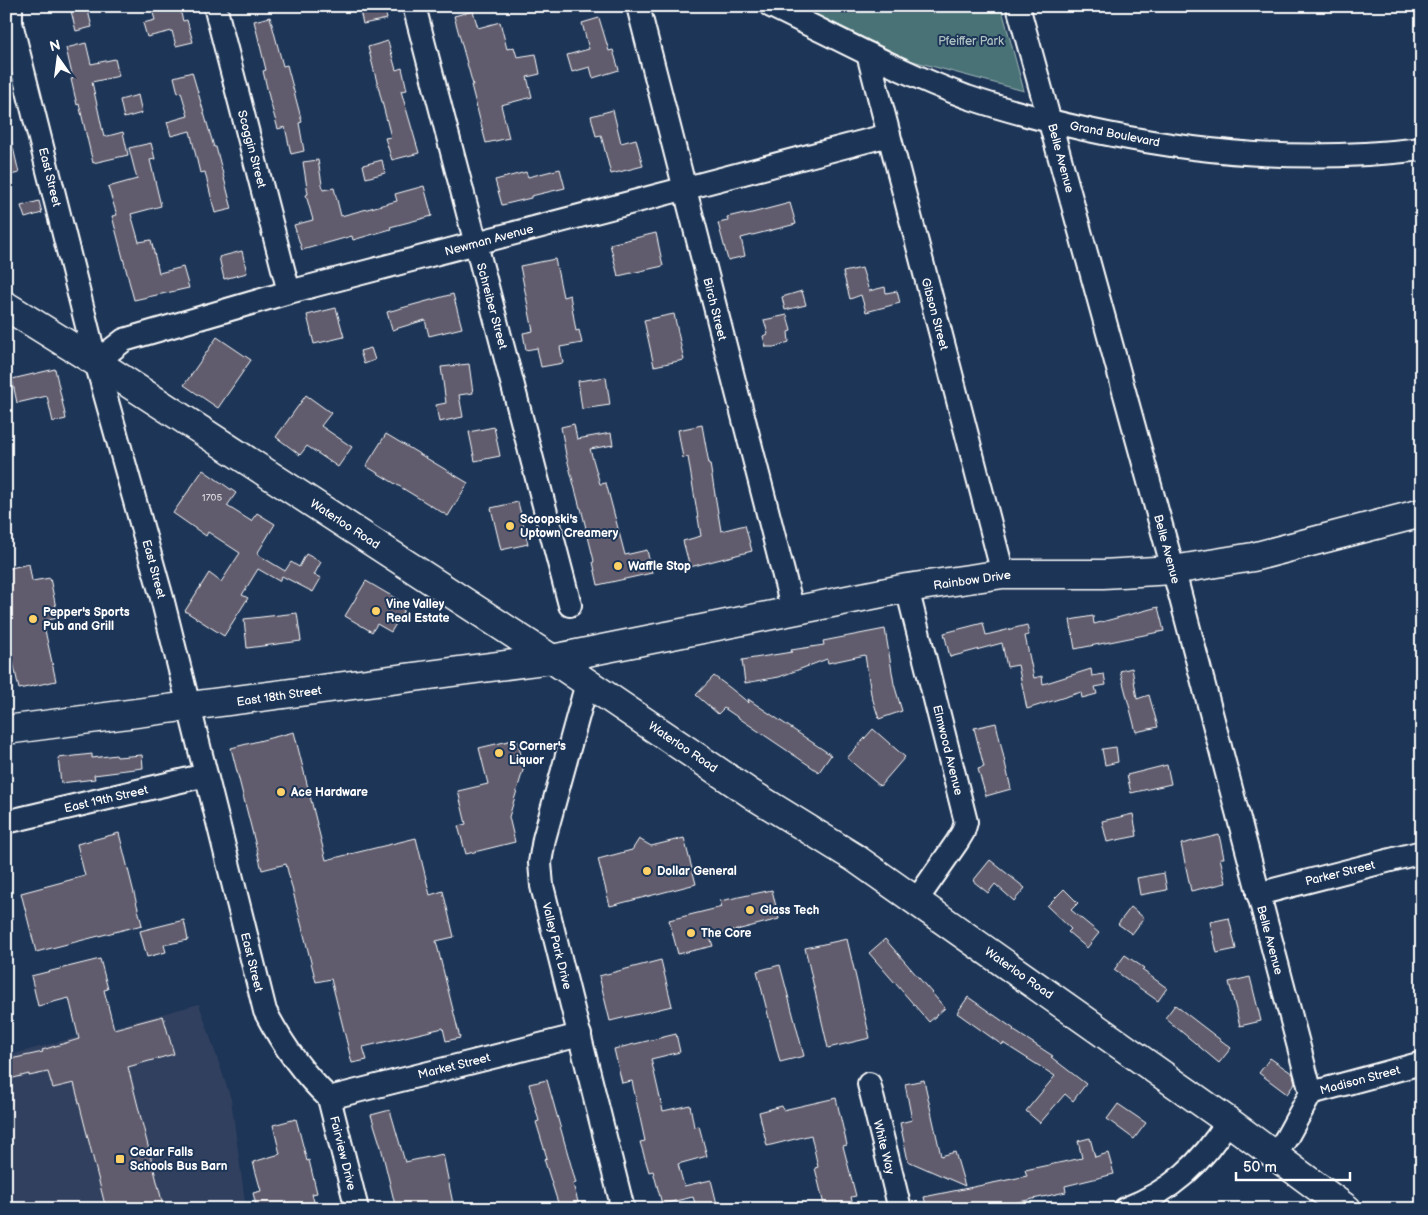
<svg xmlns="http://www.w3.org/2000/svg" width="1428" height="1215" font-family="'Balsamiq Sans',sans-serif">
<rect width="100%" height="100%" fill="#1d3557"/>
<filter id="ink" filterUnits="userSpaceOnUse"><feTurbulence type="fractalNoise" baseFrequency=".02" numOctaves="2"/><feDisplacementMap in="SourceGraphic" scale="10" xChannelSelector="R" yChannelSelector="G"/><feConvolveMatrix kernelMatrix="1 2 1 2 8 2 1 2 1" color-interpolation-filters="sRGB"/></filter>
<g filter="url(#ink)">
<!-- built -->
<path fill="#31405e" d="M 199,1004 L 231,1099 L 246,1209 L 15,1209 L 6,1165 L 6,1056 Z"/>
<!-- green -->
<path fill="#4a7276" stroke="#a4b8ba" d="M 799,6 L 1001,6 L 1024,91 L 909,60 Z"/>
<!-- building -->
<g fill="#605b6d" stroke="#fff">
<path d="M 151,6 L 179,6 L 183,21 L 187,20 L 193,42 L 176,46 L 172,31 L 147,37 L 143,23 L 155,20 Z"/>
<path d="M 359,6 L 384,6 L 387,19 L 363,24 Z"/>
<path d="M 87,7 L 92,27 L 76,31 L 71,11 Z"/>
<path d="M 473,11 L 478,28 L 500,22 L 507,49 L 514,47 L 517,57 L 536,54 L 540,74 L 527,77 L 532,97 L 501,105 L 509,138 L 486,143 L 471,85 L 473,85 L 454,16 Z"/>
<path d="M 270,17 L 283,66 L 287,65 L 302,122 L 299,123 L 304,151 L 291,154 L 285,127 L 278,129 L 270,101 L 263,71 L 266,70 L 254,21 Z"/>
<path d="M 599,18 L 609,51 L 613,50 L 619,70 L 593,78 L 590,67 L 572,72 L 567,55 L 589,49 L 582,23 Z"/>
<path d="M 388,41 L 396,70 L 402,68 L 407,90 L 401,91 L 419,153 L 392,160 L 385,138 L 391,137 L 368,47 Z"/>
<path d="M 86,43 L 91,64 L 115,59 L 119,76 L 92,82 L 104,137 L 123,132 L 128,155 L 93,163 L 79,104 L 77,105 L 71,79 L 73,79 L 66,48 Z"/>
<path d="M 192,72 L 214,147 L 216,147 L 232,209 L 215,213 L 205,172 L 200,173 L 190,131 L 171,136 L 167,122 L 188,116 L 181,92 L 178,93 L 174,77 Z"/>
<path d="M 138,95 L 142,113 L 124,118 L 120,100 Z"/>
<path d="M 613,110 L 621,143 L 636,139 L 643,166 L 611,174 L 601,135 L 596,136 L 591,116 Z"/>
<path d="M 6,139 L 11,139 L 19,173 L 6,176 Z"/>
<path d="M 151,143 L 155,159 L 150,160 L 161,206 L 131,214 L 139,242 L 151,240 L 159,273 L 183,267 L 189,288 L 134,300 L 112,216 L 117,215 L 108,187 L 137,179 L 129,148 Z"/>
<path d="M 318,160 L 323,190 L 334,188 L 341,216 L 397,201 L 395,194 L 424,186 L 432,216 L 390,227 L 391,229 L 353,240 L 352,236 L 302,250 L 294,225 L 313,220 L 306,195 L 308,194 L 303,162 Z"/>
<path d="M 382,160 L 385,173 L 366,178 L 363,165 Z"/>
<path d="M 560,169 L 565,188 L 531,196 L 531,198 L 502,205 L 495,180 L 526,172 L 528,177 Z"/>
<path d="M 39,201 L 42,213 L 25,218 L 21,206 Z"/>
<path d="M 790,203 L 796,224 L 741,238 L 745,256 L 728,260 L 718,223 L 728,221 L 727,217 L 744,213 L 744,215 Z"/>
<path d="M 656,233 L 663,266 L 618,276 L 610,244 Z"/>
<path d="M 242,251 L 247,273 L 224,279 L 219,257 Z"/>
<path d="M 555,259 L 563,297 L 570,295 L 576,331 L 579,330 L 582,343 L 560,347 L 563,363 L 541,367 L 537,348 L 526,350 L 523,333 L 533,331 L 520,266 Z"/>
<path d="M 862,268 L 869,291 L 885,287 L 886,293 L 897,291 L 900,303 L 866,312 L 861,295 L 850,299 L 843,272 Z"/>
<path d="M 802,291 L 806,305 L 785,310 L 782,297 Z"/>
<path d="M 453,294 L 462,328 L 429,336 L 425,320 L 392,330 L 387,312 Z"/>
<path d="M 336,308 L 344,337 L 314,344 L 307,315 Z"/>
<path d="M 674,314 L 684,360 L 654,366 L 644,320 Z"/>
<path d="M 787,315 L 791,331 L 788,332 L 789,342 L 774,347 L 766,347 L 763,336 L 768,334 L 764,320 Z"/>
<path d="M 217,337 L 251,360 L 218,408 L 184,385 Z"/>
<path d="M 371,348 L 375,360 L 364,364 L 360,351 Z"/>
<path d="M 469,364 L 473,393 L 459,395 L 463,417 L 439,422 L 436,405 L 446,403 L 441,367 Z"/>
<path d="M 55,369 L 66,419 L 53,422 L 47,396 L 17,403 L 12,379 Z"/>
<path d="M 606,377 L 610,405 L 582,409 L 578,381 Z"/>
<path d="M 306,395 L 331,413 L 321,426 L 352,447 L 338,467 L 307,446 L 300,455 L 276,437 Z"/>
<path d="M 574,424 L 577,439 L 611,433 L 613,445 L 590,449 L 600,484 L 606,483 L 625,555 L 647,550 L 652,573 L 598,585 L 593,562 L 594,561 L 581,508 L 580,508 L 566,455 L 561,427 Z"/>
<path d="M 702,425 L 709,464 L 710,464 L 721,531 L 745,525 L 752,551 L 690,567 L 683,541 L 701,536 L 688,457 L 683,458 L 678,430 Z"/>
<path d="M 494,427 L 500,456 L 475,461 L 469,432 Z"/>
<path d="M 386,434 L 468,483 L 448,516 L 366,466 Z"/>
<path d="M 203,470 L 236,493 L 227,506 L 251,521 L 257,513 L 275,524 L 257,554 L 285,571 L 291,562 L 299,567 L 306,554 L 321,562 L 314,575 L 321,578 L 313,592 L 282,576 L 279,581 L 258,569 L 242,595 L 248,598 L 224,636 L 185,611 L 209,573 L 221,582 L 240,553 L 208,532 L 206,536 L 173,513 Z"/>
<path d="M 518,502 L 528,544 L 501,550 L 491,508 Z"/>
<path d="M 29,564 L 32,581 L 50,578 L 58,618 L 43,621 L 56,681 L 19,689 L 6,629 L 6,569 Z"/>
<path d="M 366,581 L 407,605 L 391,632 L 377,624 L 372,632 L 345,616 Z"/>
<path d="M 1158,607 L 1164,631 L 1075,649 L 1070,620 L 1093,616 L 1094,624 Z"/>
<path d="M 297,613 L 301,641 L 247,648 L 244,619 Z"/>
<path d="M 983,623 L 986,635 L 1027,625 L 1029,635 L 1025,636 L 1034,678 L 1042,676 L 1043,684 L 1091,669 L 1092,676 L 1104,674 L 1106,685 L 1095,687 L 1097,694 L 1082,698 L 1081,692 L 1027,709 L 1018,665 L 1007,667 L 1002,643 L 950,657 L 944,633 Z"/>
<path d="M 885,629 L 894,684 L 902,711 L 879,719 L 871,694 L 865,655 L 828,663 L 827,659 L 779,677 L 745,683 L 742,660 L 792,652 L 791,650 L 824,645 L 823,641 Z"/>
<path d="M 1132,668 L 1137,699 L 1149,695 L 1158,727 L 1136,732 L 1120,671 Z"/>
<path d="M 714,676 L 729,687 L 749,703 L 748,699 L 831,755 L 819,772 L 724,708 L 718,714 L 696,695 Z"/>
<path d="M 996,723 L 1011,789 L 986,796 L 978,769 L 984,767 L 974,728 Z"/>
<path d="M 873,729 L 905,757 L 880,786 L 847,758 Z"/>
<path d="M 294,732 L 326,860 L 416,838 L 430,895 L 443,891 L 454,937 L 436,941 L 460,1038 L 446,1041 L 443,1028 L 363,1047 L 367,1060 L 352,1063 L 331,979 L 316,982 L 286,864 L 262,870 L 231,748 Z"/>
<path d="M 517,739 L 524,767 L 509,817 L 515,842 L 466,854 L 458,826 L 466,824 L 458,791 L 488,784 L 479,748 Z"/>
<path d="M 1116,747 L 1118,762 L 1105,765 L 1102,749 Z"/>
<path d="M 92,754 L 92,758 L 116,755 L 117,757 L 142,755 L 143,768 L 118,771 L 118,772 L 94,775 L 95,779 L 61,783 L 58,758 Z"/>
<path d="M 1167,765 L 1171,784 L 1131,793 L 1127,775 Z"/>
<path d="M 1133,814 L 1137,836 L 1107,842 L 1102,821 Z"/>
<path d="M 119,833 L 142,925 L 36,952 L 21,893 L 85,876 L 77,844 Z"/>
<path d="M 1219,835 L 1224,858 L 1220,858 L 1226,883 L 1191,891 L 1181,844 Z"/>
<path d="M 684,838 L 696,884 L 610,906 L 598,859 L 632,850 L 639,839 L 651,846 Z"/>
<path d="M 990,860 L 1025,888 L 1014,901 L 995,884 L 988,893 L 973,881 Z"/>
<path d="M 1164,873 L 1167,890 L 1140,895 L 1137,878 Z"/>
<path d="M 1064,889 L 1078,903 L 1071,910 L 1099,933 L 1087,948 L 1068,932 L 1071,929 L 1047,906 Z"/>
<path d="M 772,890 L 779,919 L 710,937 L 713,946 L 678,954 L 669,920 L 722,907 L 720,901 Z"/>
<path d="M 1131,907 L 1144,918 L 1132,934 L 1118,924 Z"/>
<path d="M 1229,918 L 1236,949 L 1217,953 L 1210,922 Z"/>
<path d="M 184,920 L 188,940 L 164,945 L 166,952 L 147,957 L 140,931 Z"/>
<path d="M 847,939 L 870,1038 L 828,1048 L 805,948 Z"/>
<path d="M 885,939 L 945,1008 L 929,1022 L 869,953 Z"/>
<path d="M 1125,955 L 1144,968 L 1142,970 L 1167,988 L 1158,1001 L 1114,970 Z"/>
<path d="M 100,959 L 108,989 L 104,990 L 114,1029 L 163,1016 L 174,1054 L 128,1067 L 164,1209 L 106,1209 L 74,1083 L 53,1088 L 48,1072 L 29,1076 L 29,1074 L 6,1080 L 6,1060 L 43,1052 L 42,1050 L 79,1039 L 69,998 L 38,1006 L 31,976 Z"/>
<path d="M 661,960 L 672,1006 L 610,1021 L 599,976 Z"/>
<path d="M 780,965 L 804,1056 L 780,1062 L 757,971 Z"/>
<path d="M 1250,977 L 1261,1021 L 1240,1026 L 1229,982 Z"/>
<path d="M 968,997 L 1014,1029 L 1013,1030 L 1053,1056 L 1051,1057 L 1086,1084 L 1073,1101 L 1065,1094 L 1040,1123 L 1026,1111 L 1055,1076 L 1003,1043 L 1002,1045 L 957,1013 Z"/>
<path d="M 1175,1005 L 1231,1048 L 1219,1063 L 1165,1018 Z"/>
<path d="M 676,1034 L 680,1052 L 651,1059 L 663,1111 L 690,1105 L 694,1127 L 699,1126 L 707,1156 L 678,1164 L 684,1186 L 711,1180 L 717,1204 L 697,1209 L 693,1197 L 662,1204 L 653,1171 L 649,1172 L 640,1142 L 645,1141 L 632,1081 L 622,1083 L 614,1049 Z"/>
<path d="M 1270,1058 L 1293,1074 L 1295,1083 L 1287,1094 L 1259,1073 Z"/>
<path d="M 547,1080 L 576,1183 L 573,1184 L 580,1209 L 560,1209 L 544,1159 L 547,1158 L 536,1122 L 539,1121 L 529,1084 Z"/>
<path d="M 924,1080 L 941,1156 L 955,1152 L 965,1186 L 908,1161 L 900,1123 L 912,1120 L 905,1084 Z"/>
<path d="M 836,1098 L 847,1145 L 843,1146 L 856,1196 L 851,1197 L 854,1209 L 825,1209 L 815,1168 L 818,1167 L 811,1135 L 767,1146 L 759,1112 L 782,1106 L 783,1110 Z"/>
<path d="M 1118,1104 L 1146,1123 L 1134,1139 L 1107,1119 Z"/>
<path d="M 390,1110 L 405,1162 L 443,1154 L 454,1209 L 396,1209 L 381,1147 L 371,1115 Z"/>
<path d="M 296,1119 L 307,1161 L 309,1160 L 317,1193 L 312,1194 L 316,1209 L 257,1209 L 253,1193 L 261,1191 L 253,1162 L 280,1154 L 273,1125 Z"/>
<path d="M 1090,1138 L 1095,1157 L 1108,1153 L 1114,1174 L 1065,1186 L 1066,1192 L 1014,1203 L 1015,1205 L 999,1209 L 927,1209 L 924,1197 L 1027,1176 L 1025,1170 L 1082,1158 L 1078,1141 Z"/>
</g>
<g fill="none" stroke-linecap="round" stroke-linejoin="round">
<!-- minor casing -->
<g stroke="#fff" stroke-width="26">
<g id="minor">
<path d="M 11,6 L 11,23 L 96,362 L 162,598 L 265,1011 C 282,1044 301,1072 329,1098"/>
<path d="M 215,6 L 289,292"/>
<path d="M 414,6 L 570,605"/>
<path d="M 638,6 L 793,611"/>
<path d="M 771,6 C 836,37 899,72 967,97 C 1005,110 1044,120 1084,129 C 1198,154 1305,163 1422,149"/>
<path d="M 1018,6 L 1178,587 L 1311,1093"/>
<path d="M 868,54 L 1003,574"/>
<path d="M 96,362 L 124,340 L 289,292 L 889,135"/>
<path d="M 907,588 L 966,822 L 963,832 L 957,842 L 916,901"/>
<path d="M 587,683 L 544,839 L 540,863 L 542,886 L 623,1209"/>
<path d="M 6,822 L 206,775"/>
<path d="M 1258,894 L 1422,852"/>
<path d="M 869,1084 L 900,1209"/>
<path d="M 329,1098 L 580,1035"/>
<path d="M 329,1098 L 357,1209"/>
<path d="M 1275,1156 L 1287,1137 L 1311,1093 L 1422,1063"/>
<path d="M 1125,1209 C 1172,1191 1201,1164 1228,1121"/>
</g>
</g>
<!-- major casing -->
<g stroke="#fff" stroke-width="31">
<g id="major">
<path d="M 6,306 L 96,362 L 552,659 L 753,795 L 855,858 L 1228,1121 L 1347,1209"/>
<path d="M 6,730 L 552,659 L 907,588 L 1003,574 L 1103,574 L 1173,570 L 1253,557 L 1422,513"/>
</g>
</g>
<!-- minor -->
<use href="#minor" stroke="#1d3557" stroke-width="22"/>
<!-- major -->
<use href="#major" stroke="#1d3557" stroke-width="28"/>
</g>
</g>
<!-- markers -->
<g fill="#ffd166" stroke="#1d3557" stroke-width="2">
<circle cx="510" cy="526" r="5"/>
<circle cx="618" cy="566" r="5"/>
<circle cx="376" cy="611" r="5"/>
<circle cx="33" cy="619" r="5"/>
<circle cx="499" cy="753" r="5"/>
<circle cx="281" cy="792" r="5"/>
<circle cx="647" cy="871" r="5"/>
<circle cx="750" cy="910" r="5"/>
<circle cx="691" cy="933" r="5"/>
<rect x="115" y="1154" width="10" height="10" rx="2.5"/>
</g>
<g text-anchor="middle" stroke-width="4" stroke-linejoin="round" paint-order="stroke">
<!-- number labels -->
<g font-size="10" fill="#d7d6da">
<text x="212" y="501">1705</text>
</g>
<!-- park labels -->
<g font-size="12" fill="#aec0c1" stroke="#1d3557">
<text x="971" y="45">Pfeiffer Park</text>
</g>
<!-- street labels -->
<g font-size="12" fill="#fff" stroke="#1d3557">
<text transform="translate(1115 134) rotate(11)" y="4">Grand Boulevard</text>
<text transform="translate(252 149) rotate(75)" y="4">Scoggin Street</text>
<text transform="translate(1061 158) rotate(75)" y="4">Belle Avenue</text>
<text transform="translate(50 177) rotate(76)" y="4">East Street</text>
<text transform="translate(489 240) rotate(-15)" y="4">Newman Avenue</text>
<text transform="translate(492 306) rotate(75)" y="4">Schreiber Street</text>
<text transform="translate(715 309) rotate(76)" y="4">Birch Street</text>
<text transform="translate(935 314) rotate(75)" y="4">Gibson Street</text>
<text transform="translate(345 524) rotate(33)" y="4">Waterloo Road</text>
<text transform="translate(1167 549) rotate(75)" y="4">Belle Avenue</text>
<text transform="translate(154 569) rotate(75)" y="4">East Street</text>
<text transform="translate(972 580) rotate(-8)" y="4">Rainbow Drive</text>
<text transform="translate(279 696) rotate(-8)" y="4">East 18th Street</text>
<text transform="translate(683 747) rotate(34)" y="4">Waterloo Road</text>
<text transform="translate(948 750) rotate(76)" y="4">Elmwood Avenue</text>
<text transform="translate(106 799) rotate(-13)" y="4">East 19th Street</text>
<text transform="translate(1340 873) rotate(-14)" y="4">Parker Street</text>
<text transform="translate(1270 940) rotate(75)" y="4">Belle Avenue</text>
<text transform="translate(557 946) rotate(76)" y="4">Valley Park Drive</text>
<text transform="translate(252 962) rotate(76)" y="4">East Street</text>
<text transform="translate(1019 973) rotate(35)" y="4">Waterloo Road</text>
<text transform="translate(454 1066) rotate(-14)" y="4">Market Street</text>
<text transform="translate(1360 1080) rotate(-15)" y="4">Madison Street</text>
<text transform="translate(884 1147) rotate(76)" y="4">White Way</text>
<text transform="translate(343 1153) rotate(76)" y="4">Fairview Drive</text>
</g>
<!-- poi labels -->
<g font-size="12" font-weight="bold" fill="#fff" stroke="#1d3557" text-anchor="start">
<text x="520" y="523">Scoopski's<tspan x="520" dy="14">Uptown Creamery</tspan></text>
<text x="628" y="570">Waffle Stop</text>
<text x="386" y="608">Vine Valley<tspan x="386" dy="14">Real Estate</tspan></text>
<text x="43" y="616">Pepper's Sports<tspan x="43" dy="14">Pub and Grill</tspan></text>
<text x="509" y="750">5 Corner's<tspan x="509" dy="14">Liquor</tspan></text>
<text x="291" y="796">Ace Hardware</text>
<text x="657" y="875">Dollar General</text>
<text x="760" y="914">Glass Tech</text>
<text x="701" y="937">The Core</text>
<text x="130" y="1156">Cedar Falls<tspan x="130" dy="14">Schools Bus Barn</tspan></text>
</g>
</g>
<!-- margin -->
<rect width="1428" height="1215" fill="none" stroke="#1d3557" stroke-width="25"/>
<rect x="12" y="12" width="1403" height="1190" fill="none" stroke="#fff" stroke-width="2" filter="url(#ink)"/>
<!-- north arrow -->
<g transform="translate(58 58) rotate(346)" stroke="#1d3557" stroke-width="4" paint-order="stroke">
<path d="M0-4L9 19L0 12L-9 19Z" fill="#ffffff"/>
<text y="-8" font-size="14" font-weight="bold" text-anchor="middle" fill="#ffffff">N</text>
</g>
<!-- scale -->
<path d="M1236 1172v8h114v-8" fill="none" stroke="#ffffff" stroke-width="2.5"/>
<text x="1243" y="1172" font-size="15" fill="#ffffff" stroke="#1d3557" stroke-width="4" paint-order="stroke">50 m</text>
</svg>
